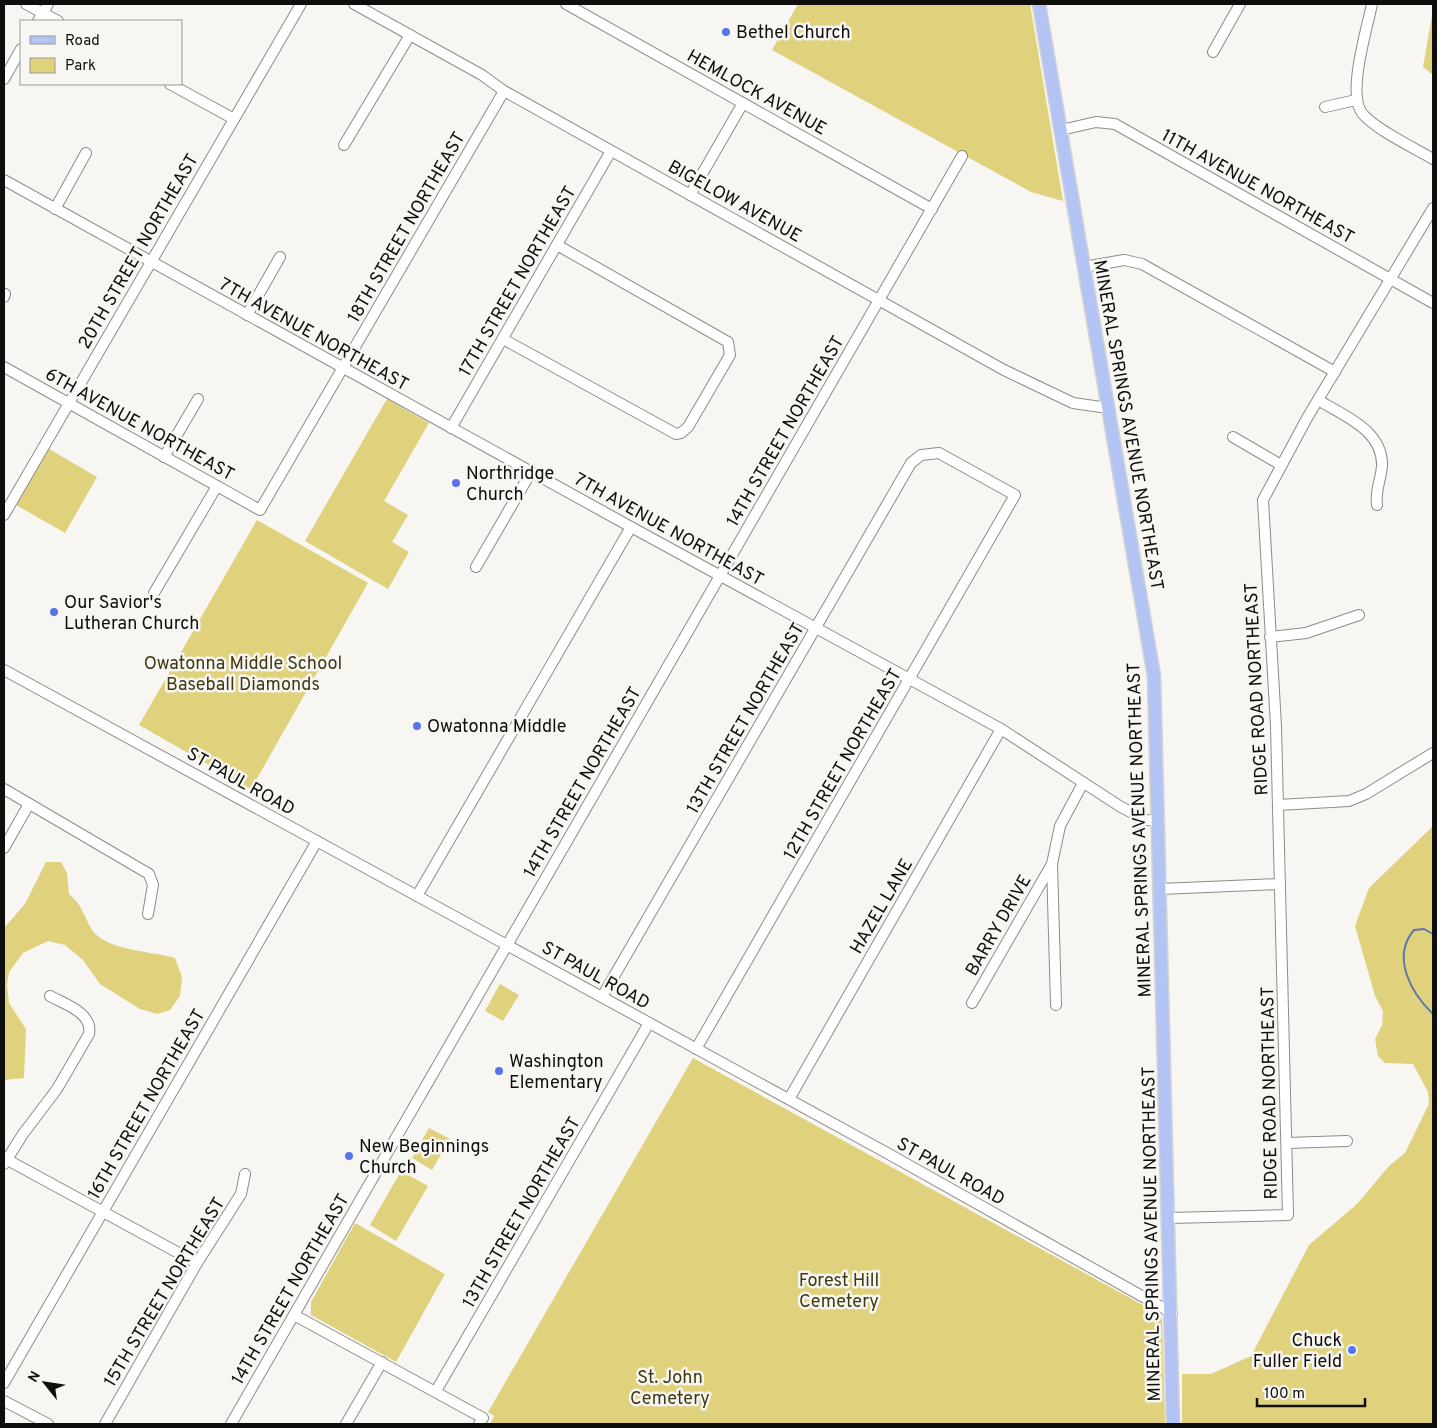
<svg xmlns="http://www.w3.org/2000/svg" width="1437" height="1428" font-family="Overpass,sans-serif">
<rect width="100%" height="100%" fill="#f7f6f2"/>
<!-- green -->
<g fill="#e0d27d">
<path d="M 798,4 L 1030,4 L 1063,201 L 1031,192 L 772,50 Z"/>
<path d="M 1433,10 L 1433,75 L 1423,67 Z"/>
<path d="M 387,399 L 429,423 L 384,501 L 408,515 L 392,542 L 409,552 L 388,589 L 305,541 Z"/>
<path d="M 49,449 L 97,477 L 65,533 L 16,505 Z"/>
<path d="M 257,520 L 368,583 L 251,789 L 139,725 Z"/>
<path d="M 1433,826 L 1433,1424 L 1182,1424 L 1182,1374 L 1211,1374 L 1251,1356 L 1309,1245 L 1357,1204 L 1389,1166 L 1405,1153 L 1429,1104 L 1428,1092 L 1413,1064 L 1385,1063 L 1378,1056 L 1375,1039 L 1382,1025 L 1383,1011 L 1375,996 L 1355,926 L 1369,888 Z"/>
<path d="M 46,862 L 61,862 L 67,873 L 69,894 C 82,904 84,917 92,930 C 107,951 152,951 175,958 L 182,977 L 180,996 L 170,1010 L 157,1014 L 140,1009 L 100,984 L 83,960 L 65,945 L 48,941 L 23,953 L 9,972 L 7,985 L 9,1003 L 26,1029 L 24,1078 L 4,1080 L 4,928 L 25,904 Z"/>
<path d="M 500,984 L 519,995 L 503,1021 L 485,1011 Z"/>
<path d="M 693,1058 L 1152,1310 L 1162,1318 L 1165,1424 L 490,1424 L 494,1416 L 488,1412 Z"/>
<path d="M 429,1128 L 450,1139 L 432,1170 L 412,1158 Z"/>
<path d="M 401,1171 L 428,1186 L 396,1241 L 370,1225 Z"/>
<path d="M 355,1223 L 445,1274 L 396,1362 L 311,1315 L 311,1302 Z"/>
</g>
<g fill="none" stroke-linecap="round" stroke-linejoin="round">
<!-- stream -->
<path stroke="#6476ab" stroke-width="2" d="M 1433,934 L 1424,929 L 1414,930 C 1391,957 1411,993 1433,1014"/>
<!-- minor casing -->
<g stroke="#8d8c88" stroke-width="12">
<g id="minor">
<path d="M 26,4 L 58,21"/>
<path d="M 354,4 L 482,75 L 504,91 L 1004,370 L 1073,403 L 1108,408"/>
<path d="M 566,4 L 932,209"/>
<path d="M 1372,4 C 1367,29 1347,93 1362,113 C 1373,128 1416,149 1433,159"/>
<path d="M 38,21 L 48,4"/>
<path d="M 1213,52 L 1240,4"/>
<path d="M 4,79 L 21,49"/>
<path d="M 170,84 L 234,119"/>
<path d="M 1325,107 L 1356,100"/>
<path d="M 1061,130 L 1096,122 L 1115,124 L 1433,303"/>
<path d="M 344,145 L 410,35"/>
<path d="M 4,180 L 631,527 L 1001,729 L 1121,807 L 1146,820 L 1159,821"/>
<path d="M 690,195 L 743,103"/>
<path d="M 55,209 L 86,153"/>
<path d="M 1084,267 L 1124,260 L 1142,264 L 1335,372"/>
<path d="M 4,297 L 5,294"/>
<path d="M 247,315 L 280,257"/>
<path d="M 503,339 L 676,434 L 681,433 L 688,427 L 730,355 L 728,342 L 557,245"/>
<path d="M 4,367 L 260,510 L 504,91"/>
<path d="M 1318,400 C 1344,416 1383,430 1382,466 C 1381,480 1375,490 1377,505"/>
<path d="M 451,428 L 611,151"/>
<path d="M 1233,437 L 1281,465"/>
<path d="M 164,457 L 198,399"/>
<path d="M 4,515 L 301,4"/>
<path d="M 476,567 L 531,472"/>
<path d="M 154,593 L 217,486"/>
<path d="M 1270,637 L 1306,633 L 1359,615"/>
<path d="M 4,670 L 887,1153 L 1172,1313"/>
<path d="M 4,789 L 149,874 L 153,885 L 148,914"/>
<path d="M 1278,805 L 1349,801 L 1366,794 L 1433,753"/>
<path d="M 4,848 L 29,804"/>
<path d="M 1052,864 L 1056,1005"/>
<path d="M 1160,889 L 1280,884"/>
<path d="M 417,896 L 631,527"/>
<path d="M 602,997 L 911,463 L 921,455 L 939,453 L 1015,495 L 696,1049"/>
<path d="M 972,1003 L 1052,864 L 1060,826 L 1083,783"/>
<path d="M 789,1099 L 1001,729"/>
<path d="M 1287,1143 L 1347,1141"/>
<path d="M 4,1158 L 197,1263"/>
<path d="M 4,1164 L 23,1134 L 57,1089 L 89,1034 C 93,1013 65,1004 50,996"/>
<path d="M 1169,1218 L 1288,1215 L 1276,726 L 1263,500 L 1307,418 L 1433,208"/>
<path d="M 294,1315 L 483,1418 L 479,1424"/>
<path d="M 4,1383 L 317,841"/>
<path d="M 436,1391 L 649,1023"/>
<path d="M 4,1401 L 48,1424"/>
<path d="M 105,1424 L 197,1263 L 241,1194 L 245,1174"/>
<path d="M 231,1424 L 962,156"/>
<path d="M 346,1424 L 382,1362"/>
</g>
</g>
<!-- major casing -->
<g stroke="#d4d4d3" stroke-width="15">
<path id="major" d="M 1039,4 L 1154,676 L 1173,1424"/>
</g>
<!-- minor -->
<use href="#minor" stroke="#fff" stroke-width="10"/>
<!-- major -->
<use href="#major" stroke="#b3c4f4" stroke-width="12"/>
</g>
<!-- markers -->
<g fill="#5774ea" stroke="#f7f6f2" stroke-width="2">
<circle cx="726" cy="32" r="5"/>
<circle cx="456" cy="483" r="5"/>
<circle cx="54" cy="612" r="5"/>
<circle cx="417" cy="726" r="5"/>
<circle cx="499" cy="1071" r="5"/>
<circle cx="349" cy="1156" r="5"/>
<circle cx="1352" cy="1350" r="5"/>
</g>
<g text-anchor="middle" stroke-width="5" stroke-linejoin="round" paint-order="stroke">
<!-- poi labels -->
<g font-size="18" fill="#0e0e0d" stroke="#f7f6f2" text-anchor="start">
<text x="736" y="38">Bethel Church</text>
<text x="466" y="479">Northridge<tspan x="466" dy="21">Church</tspan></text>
<text x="64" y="608">Our Savior's<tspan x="64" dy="21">Lutheran Church</tspan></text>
<text x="427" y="732">Owatonna Middle</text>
<text x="509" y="1067">Washington<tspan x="509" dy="21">Elementary</tspan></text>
<text x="359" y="1152">New Beginnings<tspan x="359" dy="21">Church</tspan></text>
<text x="1342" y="1346" text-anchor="end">Chuck<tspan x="1342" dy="21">Fuller Field</tspan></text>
</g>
<!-- street labels -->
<g font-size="18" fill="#0e0e0d" stroke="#f7f6f2">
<text transform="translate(757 92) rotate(29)" y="6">HEMLOCK AVENUE</text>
<text transform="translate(1258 186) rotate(29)" y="6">11TH AVENUE NORTHEAST</text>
<text transform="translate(735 201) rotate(29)" y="6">BIGELOW AVENUE</text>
<text transform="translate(406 227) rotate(-60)" y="6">18TH STREET NORTHEAST</text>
<text transform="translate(138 251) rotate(-60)" y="6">20TH STREET NORTHEAST</text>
<text transform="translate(517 281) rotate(-60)" y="6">17TH STREET NORTHEAST</text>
<text transform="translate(314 334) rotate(29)" y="6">7TH AVENUE NORTHEAST</text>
<text transform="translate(140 424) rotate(29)" y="6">6TH AVENUE NORTHEAST</text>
<text transform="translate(1129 425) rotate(80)" y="6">MINERAL SPRINGS AVENUE NORTHEAST</text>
<text transform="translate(785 431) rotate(-60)" y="6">14TH STREET NORTHEAST</text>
<text transform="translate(669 529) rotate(29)" y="6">7TH AVENUE NORTHEAST</text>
<text transform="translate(1256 689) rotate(-93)" y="6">RIDGE ROAD NORTHEAST</text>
<text transform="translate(745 718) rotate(-60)" y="6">13TH STREET NORTHEAST</text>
<text transform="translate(842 764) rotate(-60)" y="6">12TH STREET NORTHEAST</text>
<text transform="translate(241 781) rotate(29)" y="6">ST PAUL ROAD</text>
<text transform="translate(582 782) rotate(-60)" y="6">14TH STREET NORTHEAST</text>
<text transform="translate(1139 830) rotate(-92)" y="6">MINERAL SPRINGS AVENUE NORTHEAST</text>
<text transform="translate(881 906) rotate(-60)" y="6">HAZEL LANE</text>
<text transform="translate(998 925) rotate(-60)" y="6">BARRY DRIVE</text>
<text transform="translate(596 975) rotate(29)" y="6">ST PAUL ROAD</text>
<text transform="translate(1269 1093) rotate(-91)" y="6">RIDGE ROAD NORTHEAST</text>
<text transform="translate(146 1104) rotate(-60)" y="6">16TH STREET NORTHEAST</text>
<text transform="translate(951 1171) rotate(29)" y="6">ST PAUL ROAD</text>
<text transform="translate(521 1212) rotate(-60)" y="6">13TH STREET NORTHEAST</text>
<text transform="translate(1151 1234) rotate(-91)" y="6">MINERAL SPRINGS AVENUE NORTHEAST</text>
<text transform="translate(290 1289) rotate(-60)" y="6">14TH STREET NORTHEAST</text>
<text transform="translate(164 1292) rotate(-59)" y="6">15TH STREET NORTHEAST</text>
</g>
<!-- park labels -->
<g font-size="18" fill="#3f3810" stroke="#f7f6f2">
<text x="243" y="669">Owatonna Middle School<tspan x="243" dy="21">Baseball Diamonds</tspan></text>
<text x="839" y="1286">Forest Hill<tspan x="839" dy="21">Cemetery</tspan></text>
<text x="670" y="1383">St. John<tspan x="670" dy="21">Cemetery</tspan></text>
</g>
</g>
<!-- border -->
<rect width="1437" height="1428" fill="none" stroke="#0e0e0d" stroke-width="10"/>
<!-- legend -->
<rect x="20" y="20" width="162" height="65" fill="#f7f6f2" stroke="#9a9996"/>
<rect x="30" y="36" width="25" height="8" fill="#b3c4f4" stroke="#9a9996"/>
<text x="65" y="45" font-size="15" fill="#0e0e0d">Road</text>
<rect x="30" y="58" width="25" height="15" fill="#e0d27d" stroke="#9a9996"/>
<text x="65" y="70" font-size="15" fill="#0e0e0d">Park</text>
<!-- north arrow -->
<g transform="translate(45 1383) rotate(300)" stroke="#f7f6f2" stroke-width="4" paint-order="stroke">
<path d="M0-4L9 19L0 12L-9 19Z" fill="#0e0e0d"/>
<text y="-8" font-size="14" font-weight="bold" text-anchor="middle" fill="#0e0e0d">N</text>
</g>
<!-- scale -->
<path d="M1257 1398v8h108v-8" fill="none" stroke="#0e0e0d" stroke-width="2.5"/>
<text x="1264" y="1398" font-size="15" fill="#0e0e0d" stroke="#f7f6f2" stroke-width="4" paint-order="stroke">100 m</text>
</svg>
